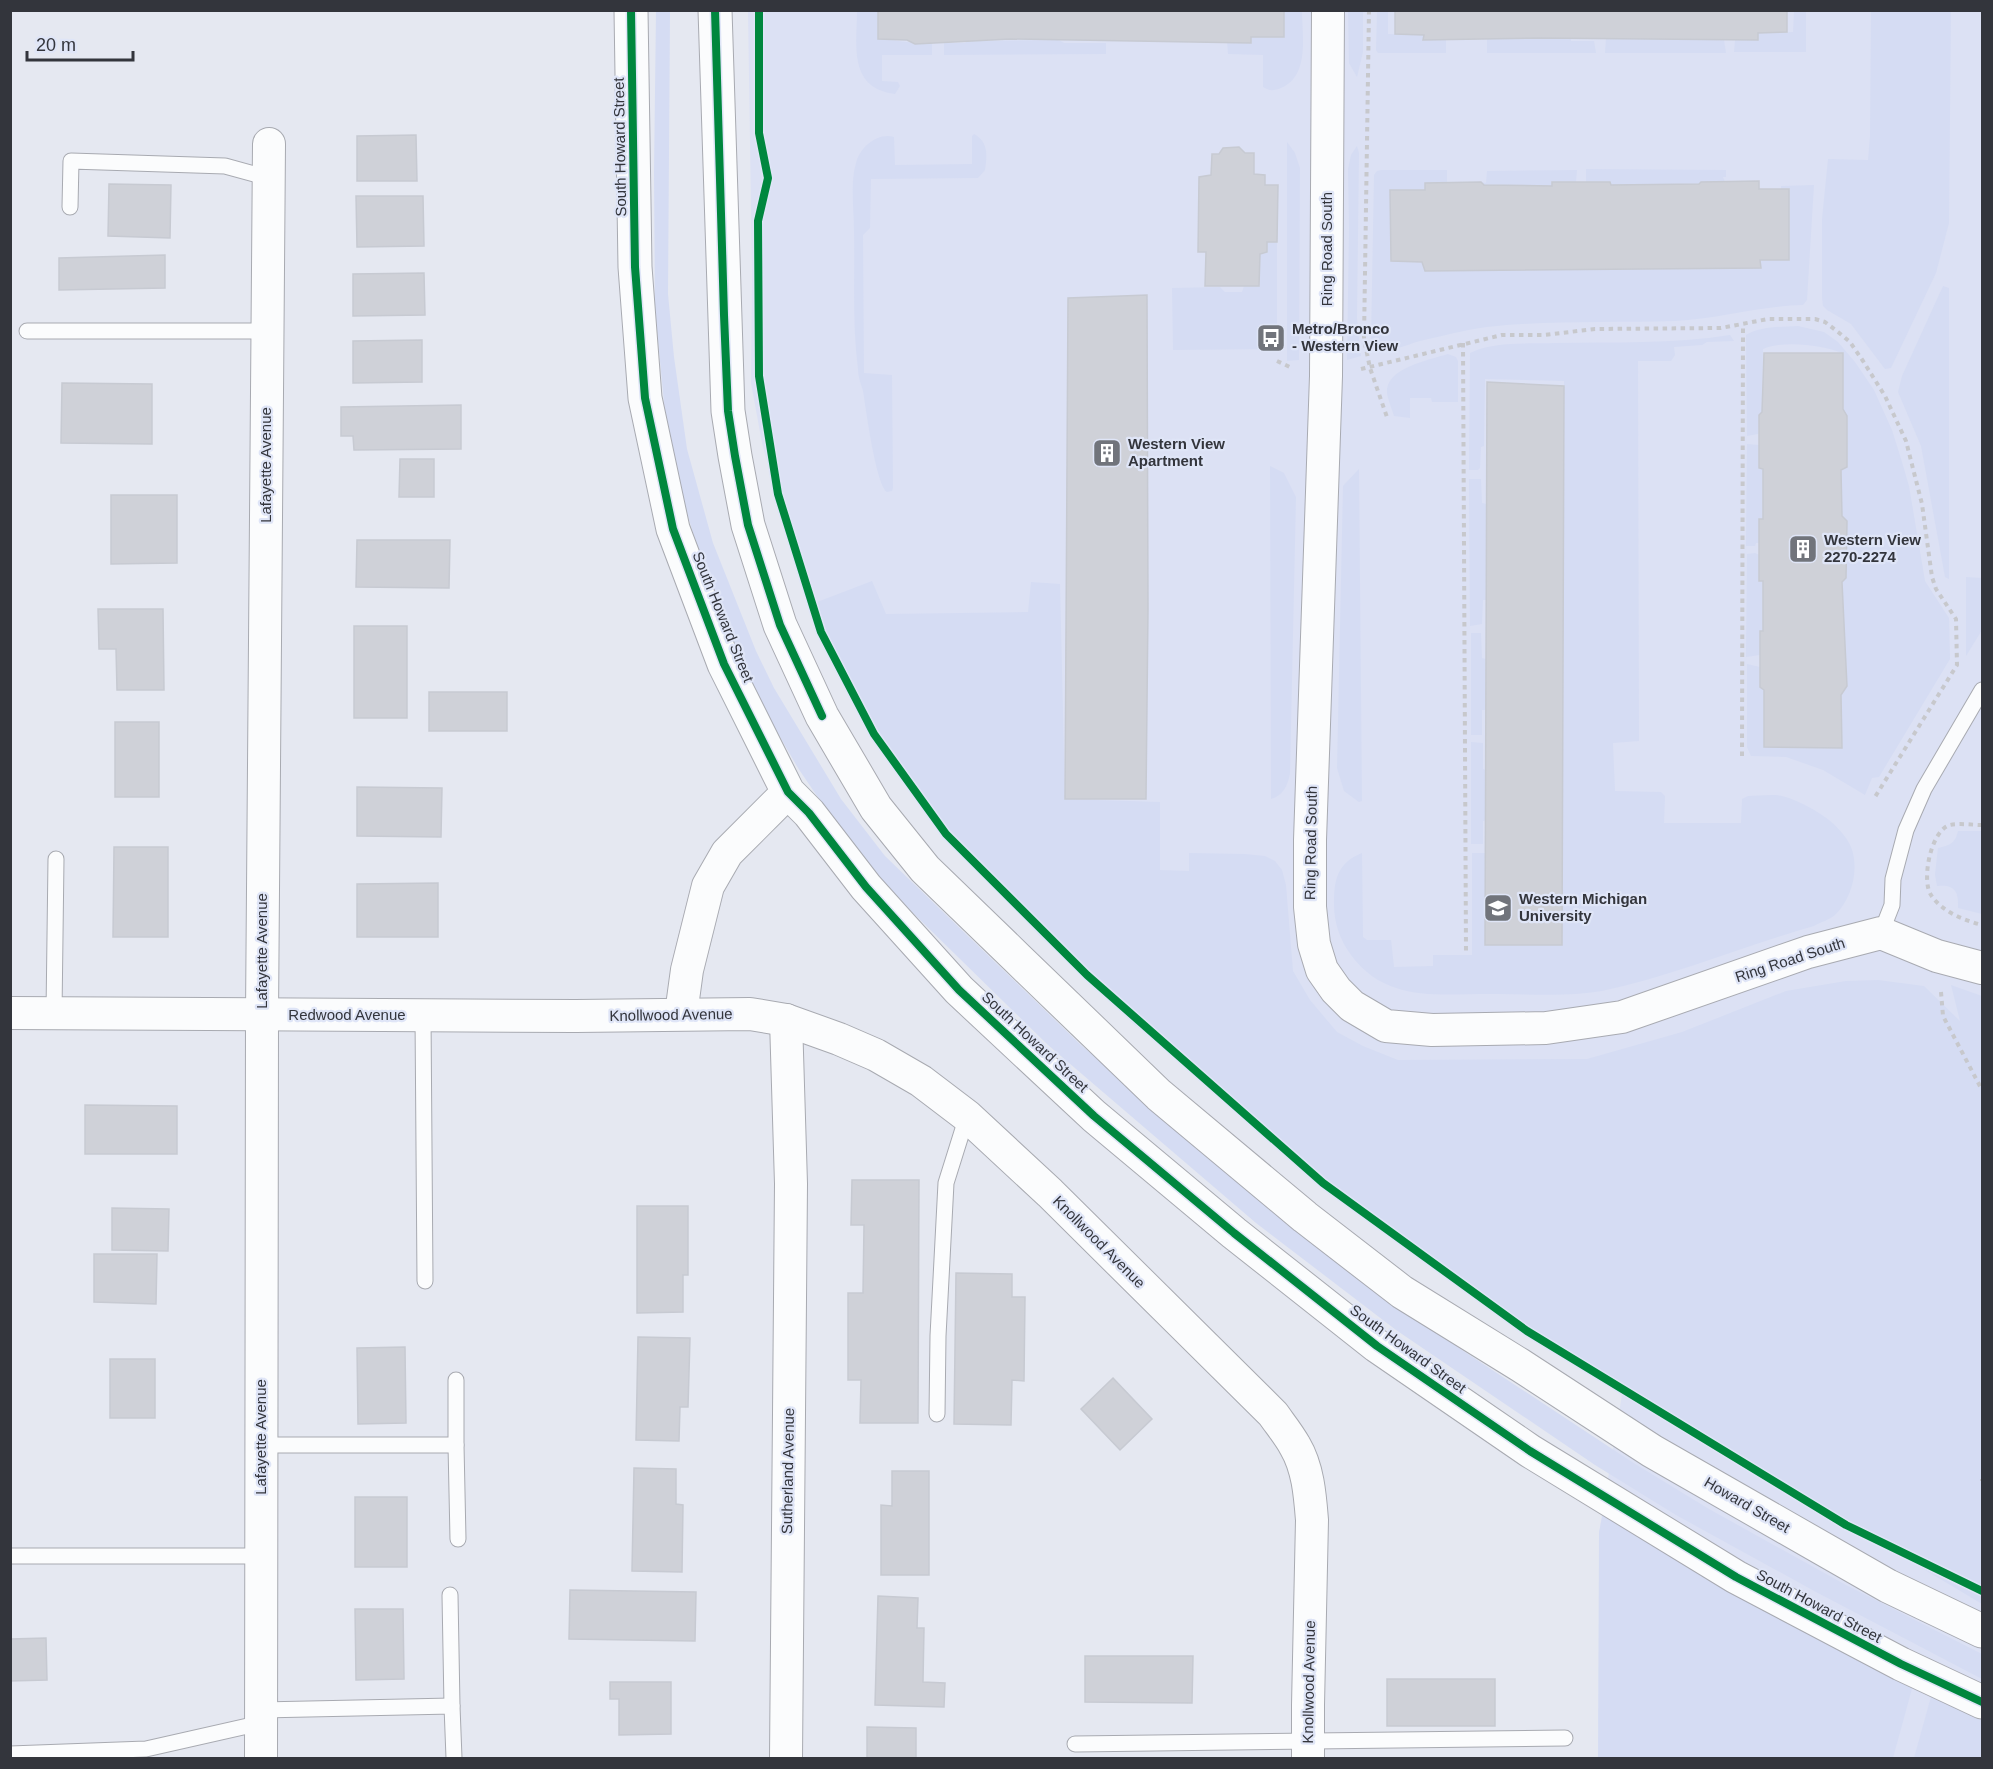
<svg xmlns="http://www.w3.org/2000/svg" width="1993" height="1769" font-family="Helvetica,sans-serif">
<rect width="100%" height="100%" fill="#e5e8f1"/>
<!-- built -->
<path fill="#dce1f4" d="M 748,11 L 1982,11 L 1982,1758 L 1599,1758 L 1599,1533 L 1622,1395 L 1416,1253 L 1260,1127 L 1181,1060 L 1135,1025 L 1040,936 L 967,860 L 917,802 L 859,706 L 833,657 L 794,556 L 762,443 L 751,383 L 752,273 Z"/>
<!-- green -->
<g fill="#d5dcf3">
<path d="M 656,11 L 670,11 L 668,294 L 674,357 L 687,449 L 713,543 L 756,651 L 774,688 L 841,799 L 885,856 L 1081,1045 L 1213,1158 L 1371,1286 L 1462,1350 L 1632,1462 L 1709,1509 L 1846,1585 L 1982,1654 L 1982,1679 L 1816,1592 L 1676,1515 L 1595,1465 L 1396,1330 L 1256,1223 L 1048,1045 L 912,912 L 870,866 L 834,821 L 798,768 L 766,713 L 737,654 L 706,575 L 687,513 L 672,454 L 665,412 L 655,310 L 654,173 Z"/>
<path d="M 857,11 L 878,11 L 878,39 C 896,40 914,44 932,43 L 932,55 L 882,55 L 882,81 L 898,82 L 900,86 L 895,94 C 848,88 857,45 857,11 Z"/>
<path d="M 1284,11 L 1302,11 C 1302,35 1310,76 1281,88 C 1274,91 1269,91 1263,87 L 1263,55 L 1228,54 L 1227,41 L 1251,37 L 1284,37 Z"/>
<path d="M 1348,11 L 1363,11 L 1363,52 L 1357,77 L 1349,63 Z"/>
<path d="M 1377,11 L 1388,11 L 1388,34 L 1424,35 L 1424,40 L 1446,40 L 1446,53 L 1378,53 L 1376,50 Z"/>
<path d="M 1794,11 L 1806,11 L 1806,52 L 1734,52 L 1735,40 L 1758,40 L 1758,33 L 1793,32 Z"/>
<path d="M 1871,11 L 1951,11 L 1949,223 L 1936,273 L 1891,368 L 1885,369 L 1851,324 L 1827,310 L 1823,306 L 1822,297 L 1822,219 L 1828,159 L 1868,160 L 1870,136 Z"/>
<path d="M 1571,38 L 1571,41 L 1594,41 L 1596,53 L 1487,53 L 1487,39 Z"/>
<path d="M 1606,38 L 1724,40 L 1726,53 L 1605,53 Z"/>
<path d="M 1059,40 L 1064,43 L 1106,43 L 1106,54 L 944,55 L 944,43 L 965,43 L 968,41 Z"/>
<path d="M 974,134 C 989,142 987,156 985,170 L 978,178 L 871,179 L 870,228 L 863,235 L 864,373 L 892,375 L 893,488 L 892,491 L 887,492 C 876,485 866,409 863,391 C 861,384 858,377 858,369 C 852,323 855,277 854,231 C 854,210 850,183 856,163 C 860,147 878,132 894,137 L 895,165 L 972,164 L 972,136 Z"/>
<path d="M 1287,142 L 1295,153 L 1300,168 L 1299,360 L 1287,361 Z"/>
<path d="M 1357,146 L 1359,153 L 1357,318 L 1361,356 L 1347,360 L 1349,228 L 1348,169 L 1351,155 Z"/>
<path d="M 1586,169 L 1726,170 L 1726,177 L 1723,177 L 1725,182 L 1699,184 L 1611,185 L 1610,182 L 1586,182 Z"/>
<path d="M 1447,170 L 1447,183 L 1425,183 L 1425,190 L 1390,191 L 1391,260 L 1422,262 L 1426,271 L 1761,267 L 1760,260 L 1789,259 L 1789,189 L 1781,189 L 1781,186 L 1814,185 L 1807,300 L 1803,305 C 1760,306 1718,319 1675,321 C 1612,323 1550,320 1487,327 C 1464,330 1442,336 1420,341 C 1406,345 1395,351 1380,349 L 1371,341 L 1374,175 L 1377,171 L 1381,170 Z"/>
<path d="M 1577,170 L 1576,182 L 1552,182 L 1552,186 L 1484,185 L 1481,182 L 1486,183 L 1487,171 Z"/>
<path d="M 1267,242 L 1277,242 L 1277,349 L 1173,350 L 1172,288 L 1220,287 L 1225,292 L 1242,292 L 1244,286 L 1259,286 L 1260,254 L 1266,252 Z"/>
<path d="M 1943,286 L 1949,288 L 1949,579 L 1945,577 L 1921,446 L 1898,392 L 1902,376 Z"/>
<path d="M 1798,326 L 1824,332 L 1838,342 L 1855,362 L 1874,390 L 1892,430 L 1902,462 L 1909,486 L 1925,581 L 1949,618 L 1950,659 L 1879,777 L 1872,778 L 1865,795 L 1823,770 L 1786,757 L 1751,756 L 1747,747 L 1747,664 L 1760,667 L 1760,687 L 1764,690 L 1764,747 L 1842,747 L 1841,695 L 1847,685 L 1842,582 L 1846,578 L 1847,521 L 1842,516 L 1841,470 L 1847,467 L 1843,409 L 1842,353 C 1822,345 1784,340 1763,349 L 1762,412 L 1759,415 L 1758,434 L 1747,436 L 1746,335 C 1760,326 1782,327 1798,326 Z"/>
<path d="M 1730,335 L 1734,341 L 1707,342 L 1702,345 L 1674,347 L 1675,355 L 1671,361 L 1638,361 L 1639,741 L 1613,743 L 1615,791 L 1661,792 L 1665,796 L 1664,823 L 1741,823 L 1742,799 L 1748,796 C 1760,796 1778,793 1789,798 C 1810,806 1833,819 1846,838 C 1862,860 1854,897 1835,915 C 1829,920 1821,922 1814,926 C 1743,946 1674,976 1602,991 C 1567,997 1532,994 1497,994 C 1443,993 1388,1005 1351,955 C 1340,940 1334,923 1334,904 C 1334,880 1337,863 1362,853 L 1363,937 L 1367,940 L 1391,940 L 1394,967 L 1433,966 L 1433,955 L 1472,955 L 1472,853 L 1485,853 L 1485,945 L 1562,944 L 1564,381 L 1485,379 L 1484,446 L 1481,447 L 1480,468 L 1478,470 L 1469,470 L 1470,353 C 1493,341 1530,344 1556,343 C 1614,342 1673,344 1730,335 Z"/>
<path d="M 1448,354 L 1456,357 L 1458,361 L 1458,402 L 1432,402 L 1431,398 L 1410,398 L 1410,418 L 1394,416 C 1392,409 1388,400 1387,393 C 1385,368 1429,360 1448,354 Z"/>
<path d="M 1747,444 L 1759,445 L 1759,467 L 1763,469 L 1763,519 L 1759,543 L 1756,543 L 1755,546 L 1746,546 Z"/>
<path d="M 1270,466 L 1284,473 L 1296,497 L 1290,773 C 1288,785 1283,796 1271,799 Z"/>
<path d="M 1359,469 L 1362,801 L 1359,802 L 1344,791 L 1337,768 L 1343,486 Z"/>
<path d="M 1469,479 L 1481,479 L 1482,503 L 1487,504 L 1486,600 L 1483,600 L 1482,624 L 1470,626 Z"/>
<path d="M 1755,553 L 1759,555 L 1759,580 L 1763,581 L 1763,631 L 1760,631 L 1760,655 L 1746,657 L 1747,554 Z"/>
<path d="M 1966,577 L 1982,578 L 1982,630 L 1966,656 Z"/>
<path d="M 872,581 L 886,614 L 1028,612 L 1031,582 L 1060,584 L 1065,799 L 1160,802 L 1160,870 L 1189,871 L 1189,853 L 1245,854 L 1265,856 L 1275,861 L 1282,870 L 1286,885 L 1293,971 L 1310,1000 L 1337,1032 L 1363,1046 L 1398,1060 L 1587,1059 L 1682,1032 L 1786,991 L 1846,981 L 1878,980 L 1924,986 L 1960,1021 L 1951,985 L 1982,996 L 1982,1604 L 1845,1522 L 1623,1396 L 1416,1253 L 1260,1127 L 1181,1060 L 1135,1025 L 1040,936 L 967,860 L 917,802 L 859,706 L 833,657 L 812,604 Z"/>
<path d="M 1471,633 L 1481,633 L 1482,658 L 1486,659 L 1486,710 L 1482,710 L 1482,735 L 1471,735 Z"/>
<path d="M 1471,742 L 1483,743 L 1483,769 L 1486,770 L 1485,821 L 1483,821 L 1483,844 L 1471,844 Z"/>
<path d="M 1958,831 L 1982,831 L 1982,914 L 1958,908 C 1959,892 1955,884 1937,886 L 1935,875 L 1938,848 C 1950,845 1955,844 1958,831 Z"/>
<path d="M 1603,1512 L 1913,1685 L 1893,1758 L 1598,1758 L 1599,1533 Z"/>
<path d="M 1932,1693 L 1982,1718 L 1982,1758 L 1914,1758 Z"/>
</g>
<!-- building -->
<g fill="#cfd1d8" stroke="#c7cad2" stroke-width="1.5">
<path d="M 878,10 L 1284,10 L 1284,37 L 1251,37 L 1251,43 L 1010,39 L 915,44 L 907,40 L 878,39 Z"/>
<path d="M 1395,10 L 1787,10 L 1787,32 L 1758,33 L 1758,40 L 1538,38 L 1423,40 L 1424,35 L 1395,34 Z"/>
<path d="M 416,135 L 417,181 L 357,181 L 357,136 Z"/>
<path d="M 1239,147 L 1245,153 L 1254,153 L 1254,174 L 1265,175 L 1265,185 L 1278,185 L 1277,242 L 1267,242 L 1267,252 L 1260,254 L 1259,286 L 1205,286 L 1206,252 L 1198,252 L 1199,177 L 1211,175 L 1212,154 L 1219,154 L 1223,148 Z"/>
<path d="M 1759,181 L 1759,189 L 1789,189 L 1789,260 L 1760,260 L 1761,268 L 1425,271 L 1422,262 L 1391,261 L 1390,190 L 1425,190 L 1425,183 L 1481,182 L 1484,185 L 1552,186 L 1552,182 L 1610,182 L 1611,185 L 1699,184 L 1701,182 Z"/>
<path d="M 109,184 L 171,185 L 170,238 L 108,236 Z"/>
<path d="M 356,196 L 423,196 L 424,246 L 357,247 Z"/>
<path d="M 165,255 L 165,288 L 59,290 L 59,258 Z"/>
<path d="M 424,273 L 425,315 L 353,316 L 353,274 Z"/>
<path d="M 1147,295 L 1148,609 L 1146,799 L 1065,799 L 1068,298 Z"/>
<path d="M 422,340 L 422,382 L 353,383 L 353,341 Z"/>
<path d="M 1764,353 L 1843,353 L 1843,409 L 1847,416 L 1847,467 L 1841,470 L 1842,516 L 1847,521 L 1846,578 L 1842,582 L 1847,686 L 1841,695 L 1842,748 L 1764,747 L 1764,690 L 1760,687 L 1760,631 L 1763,631 L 1763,581 L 1759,581 L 1759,519 L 1763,519 L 1763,469 L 1759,468 L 1759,415 L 1762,412 Z"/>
<path d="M 1487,382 L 1564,386 L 1562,945 L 1485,945 Z"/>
<path d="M 62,383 L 152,384 L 152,444 L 61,443 Z"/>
<path d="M 461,405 L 461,449 L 354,450 L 353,436 L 341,436 L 341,407 Z"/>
<path d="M 400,459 L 434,459 L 434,497 L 399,497 Z"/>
<path d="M 111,495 L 177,495 L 177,563 L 111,564 Z"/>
<path d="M 357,540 L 450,540 L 449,588 L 356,587 Z"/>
<path d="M 98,609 L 163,609 L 164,690 L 117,690 L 116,649 L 99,649 Z"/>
<rect x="354" y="626" width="53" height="92"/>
<rect x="429" y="692" width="78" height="39"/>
<rect x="115" y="722" width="44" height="75"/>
<path d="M 357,787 L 442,788 L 441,837 L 357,836 Z"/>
<path d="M 114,847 L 168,847 L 168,937 L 113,937 Z"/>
<path d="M 438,883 L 438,937 L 357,937 L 357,884 Z"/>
<path d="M 85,1105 L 177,1106 L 177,1154 L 85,1154 Z"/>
<path d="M 852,1180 L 919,1180 L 918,1423 L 860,1423 L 861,1380 L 848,1380 L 848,1293 L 863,1293 L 864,1225 L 851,1225 Z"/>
<path d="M 637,1206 L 688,1206 L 688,1275 L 683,1275 L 683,1312 L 637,1313 Z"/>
<path d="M 112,1208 L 169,1209 L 168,1251 L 112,1250 Z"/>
<path d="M 94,1254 L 157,1254 L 156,1304 L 94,1302 Z"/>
<path d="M 956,1273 L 1012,1274 L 1012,1297 L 1025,1297 L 1024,1381 L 1012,1380 L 1011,1425 L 954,1424 Z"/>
<path d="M 638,1337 L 690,1338 L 688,1407 L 680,1407 L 679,1441 L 636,1440 Z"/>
<path d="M 405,1347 L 406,1423 L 358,1424 L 357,1348 Z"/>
<rect x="110" y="1359" width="45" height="59"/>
<path d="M 1113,1378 L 1152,1419 L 1120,1450 L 1081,1409 Z"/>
<path d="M 634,1468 L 676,1469 L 676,1504 L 683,1505 L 682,1572 L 632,1571 Z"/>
<path d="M 892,1471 L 929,1471 L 929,1575 L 881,1575 L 881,1505 L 892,1506 Z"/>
<rect x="355" y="1497" width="52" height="70"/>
<path d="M 570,1590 L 696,1592 L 695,1641 L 569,1639 Z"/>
<path d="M 878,1596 L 918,1598 L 917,1628 L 924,1628 L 923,1682 L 945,1683 L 944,1707 L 875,1705 Z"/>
<path d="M 355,1609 L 403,1609 L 404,1679 L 356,1680 Z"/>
<path d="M 46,1638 L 47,1680 L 10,1681 L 10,1639 Z"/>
<path d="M 1085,1656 L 1193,1656 L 1192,1703 L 1085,1702 Z"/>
<rect x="1387" y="1679" width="108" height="47"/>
<path d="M 610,1682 L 671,1682 L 671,1734 L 619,1735 L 619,1699 L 610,1699 Z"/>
<path d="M 867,1727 L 916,1728 L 916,1758 L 867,1758 Z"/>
</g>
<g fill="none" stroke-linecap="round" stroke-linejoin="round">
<!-- service casing -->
<g stroke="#a8aab1" stroke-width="17">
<g id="service">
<path d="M 70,207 L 71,161 L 225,166 L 269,178"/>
<path d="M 27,331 L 267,331"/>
<path d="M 1881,933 L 1892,905 L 1893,879 L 1906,830 L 1924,789 L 1982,690"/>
<path d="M 54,1013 L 56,859"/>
<path d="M 423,1015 L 425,1281"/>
<path d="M 937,1414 L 938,1336 L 946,1183 L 967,1116"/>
<path d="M 261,1445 L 456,1445 L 456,1380"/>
<path d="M 456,1445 L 458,1539"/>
<path d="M 10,1556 L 261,1556"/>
<path d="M 450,1595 L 452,1706"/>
<path d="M 261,1710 L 452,1706 L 454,1758"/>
<path d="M 1075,1744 L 1565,1738"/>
<path d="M 10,1754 L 146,1749 L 261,1723"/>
</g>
</g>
<!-- minor casing -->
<g stroke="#a8aab1" stroke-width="34">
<g id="minor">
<path d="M 1328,10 L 1326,376 L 1310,840 L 1310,907 L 1314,944 L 1322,970 L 1336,990 L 1352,1006 L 1386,1026 L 1432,1030 L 1546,1028 L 1622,1017 L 1808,952 L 1881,933 L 1937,956 L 1982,968"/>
<path d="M 10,1013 L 576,1016 L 750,1014 L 786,1020 L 839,1039 L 876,1055 L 921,1081 L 967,1116 L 1050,1193 L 1273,1414 C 1280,1424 1289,1435 1295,1446 C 1308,1468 1310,1495 1312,1520 L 1308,1705 L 1308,1758"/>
<path d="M 681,1014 L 687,970 L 708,886 L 727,853 L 788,792"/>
<path d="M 261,1758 L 262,1014 L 269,144"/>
<path d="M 786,1758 L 791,1184 L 786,1020"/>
</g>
</g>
<!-- tertiary casing -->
<g stroke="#a8aab1" stroke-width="35">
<g id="tertiary">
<path d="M 631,10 L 635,267 L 645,398 L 673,529 L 724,664 L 788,792 L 809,813 L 866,887 L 959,990 L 1094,1116 L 1234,1233 L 1377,1346 L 1530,1451 L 1736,1577 L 1901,1664 L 1982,1702"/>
<path d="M 715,10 L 728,411 L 735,456 L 748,525 L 780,625 L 822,716 L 876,808 L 925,869 L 1017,958 L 1159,1095 L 1305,1217 L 1402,1292 L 1520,1365 L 1652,1451 L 1888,1586 L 1982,1631"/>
</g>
</g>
<!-- path -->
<g stroke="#c7c8cc" stroke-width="4" stroke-dasharray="4.5 4.5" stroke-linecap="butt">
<path d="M 1369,10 L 1364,339 L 1370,368 L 1388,420"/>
<path d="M 1463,343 L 1466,952"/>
<path d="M 1277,361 L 1292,368"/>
<path d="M 1361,369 L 1502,335 L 1544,335 L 1595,329 L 1721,328 L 1768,319 L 1815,319 L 1825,322 L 1838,332 L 1850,342 L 1863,361 L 1885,396 L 1906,441 L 1922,504 L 1932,577 L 1936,589 L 1956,619 L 1957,665 L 1875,797"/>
<path d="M 1742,756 L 1743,324"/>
<path d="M 1982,825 C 1973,825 1960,823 1950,825 C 1931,830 1921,880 1931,895 C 1942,912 1964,920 1982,925"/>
<path d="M 1941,992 L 1943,1016 L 1982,1090"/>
<path d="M 1982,1481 L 1982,1479"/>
</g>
<!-- service -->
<use href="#service" stroke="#fbfcfd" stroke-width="15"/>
<!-- minor -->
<use href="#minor" stroke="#fbfcfd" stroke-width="32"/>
<!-- tertiary -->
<use href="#tertiary" stroke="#fbfcfd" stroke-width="33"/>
<!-- cycleway casing -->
<g stroke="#dfe5f7" stroke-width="11">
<g id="cycleway">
<path d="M 631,10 L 635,267 L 645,398 L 673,529 L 724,664 L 788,792 L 809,813 L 866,887 L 959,990 L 1094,1116 L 1234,1233 L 1377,1346 L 1530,1451 L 1736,1577 L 1901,1664 L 1982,1702"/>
<path d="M 715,10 L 724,315 L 728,411 L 735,456 L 748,525 L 780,625 L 822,716"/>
<path d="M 759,10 L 759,133 L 768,178 L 758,221 L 759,376 L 778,494 L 821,632 L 874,734 L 946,834 L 1087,975 L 1323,1183 L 1527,1331 L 1846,1525 L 1982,1591"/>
</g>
</g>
<!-- cycleway -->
<use href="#cycleway" stroke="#00873e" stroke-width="8"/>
</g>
<!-- icons -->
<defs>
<g id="bus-square" transform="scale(1.5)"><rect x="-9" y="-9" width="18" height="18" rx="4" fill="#71747b" stroke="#dfe5f7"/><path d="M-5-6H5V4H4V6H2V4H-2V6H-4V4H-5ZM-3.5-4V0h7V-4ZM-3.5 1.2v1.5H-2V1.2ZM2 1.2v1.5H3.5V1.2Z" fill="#fff"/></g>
<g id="building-square" transform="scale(1.5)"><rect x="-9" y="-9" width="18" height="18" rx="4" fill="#71747b" stroke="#dfe5f7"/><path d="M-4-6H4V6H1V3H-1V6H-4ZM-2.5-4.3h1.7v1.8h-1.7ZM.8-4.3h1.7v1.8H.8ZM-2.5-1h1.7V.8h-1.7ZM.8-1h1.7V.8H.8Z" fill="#fff"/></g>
<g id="university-square" transform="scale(1.5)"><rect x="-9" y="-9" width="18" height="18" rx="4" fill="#71747b" stroke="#dfe5f7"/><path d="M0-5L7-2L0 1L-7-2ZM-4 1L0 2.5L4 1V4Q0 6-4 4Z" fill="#fff"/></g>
</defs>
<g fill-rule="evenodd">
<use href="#bus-square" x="1271" y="338"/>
<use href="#building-square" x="1107" y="453"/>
<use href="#building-square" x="1803" y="549"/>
<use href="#university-square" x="1498" y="908"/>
</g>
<g text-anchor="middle" stroke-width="4.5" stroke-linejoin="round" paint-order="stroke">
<!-- street labels -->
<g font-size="15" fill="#33353c" stroke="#dfe5f7">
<text transform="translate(620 147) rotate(-91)" y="5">South Howard Street</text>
<text transform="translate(1327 249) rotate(-90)" y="5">Ring Road South</text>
<text transform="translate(266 465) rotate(-90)" y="5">Lafayette Avenue</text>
<text transform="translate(723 617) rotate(68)" y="5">South Howard Street</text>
<text transform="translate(1311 843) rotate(-89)" y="5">Ring Road South</text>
<text transform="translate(262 951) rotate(-90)" y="5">Lafayette Avenue</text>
<text transform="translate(1790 960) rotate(-18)" y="5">Ring Road South</text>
<text x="347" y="1020">Redwood Avenue</text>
<text transform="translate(671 1015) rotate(-1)" y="5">Knollwood Avenue</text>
<text transform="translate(1035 1042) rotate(43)" y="5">South Howard Street</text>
<text transform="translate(1099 1242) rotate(45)" y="5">Knollwood Avenue</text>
<text transform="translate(1408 1349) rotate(36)" y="5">South Howard Street</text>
<text transform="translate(261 1437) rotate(-90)" y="5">Lafayette Avenue</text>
<text transform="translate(788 1471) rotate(-89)" y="5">Sutherland Avenue</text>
<text transform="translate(1747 1505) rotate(30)" y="5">Howard Street</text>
<text transform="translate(1819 1606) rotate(28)" y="5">South Howard Street</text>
<text transform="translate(1309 1682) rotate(-89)" y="5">Knollwood Avenue</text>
</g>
<!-- poi labels -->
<g font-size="15" font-weight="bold" fill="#33353c" stroke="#dfe5f7" text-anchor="start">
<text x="1292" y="334">Metro/Bronco<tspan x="1292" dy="17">- Western View</tspan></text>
<text x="1128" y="449">Western View<tspan x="1128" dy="17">Apartment</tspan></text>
<text x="1824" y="545">Western View<tspan x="1824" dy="17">2270-2274</tspan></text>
<text x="1519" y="904">Western Michigan<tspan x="1519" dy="17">University</tspan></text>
</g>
</g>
<!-- border -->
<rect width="1993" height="1769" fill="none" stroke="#33353c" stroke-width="24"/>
<!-- scale -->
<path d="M27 51v9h106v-9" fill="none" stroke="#33353c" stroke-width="3"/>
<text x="36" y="51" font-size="18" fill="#33353c" stroke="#dfe5f7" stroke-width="4.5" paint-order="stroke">20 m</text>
</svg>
